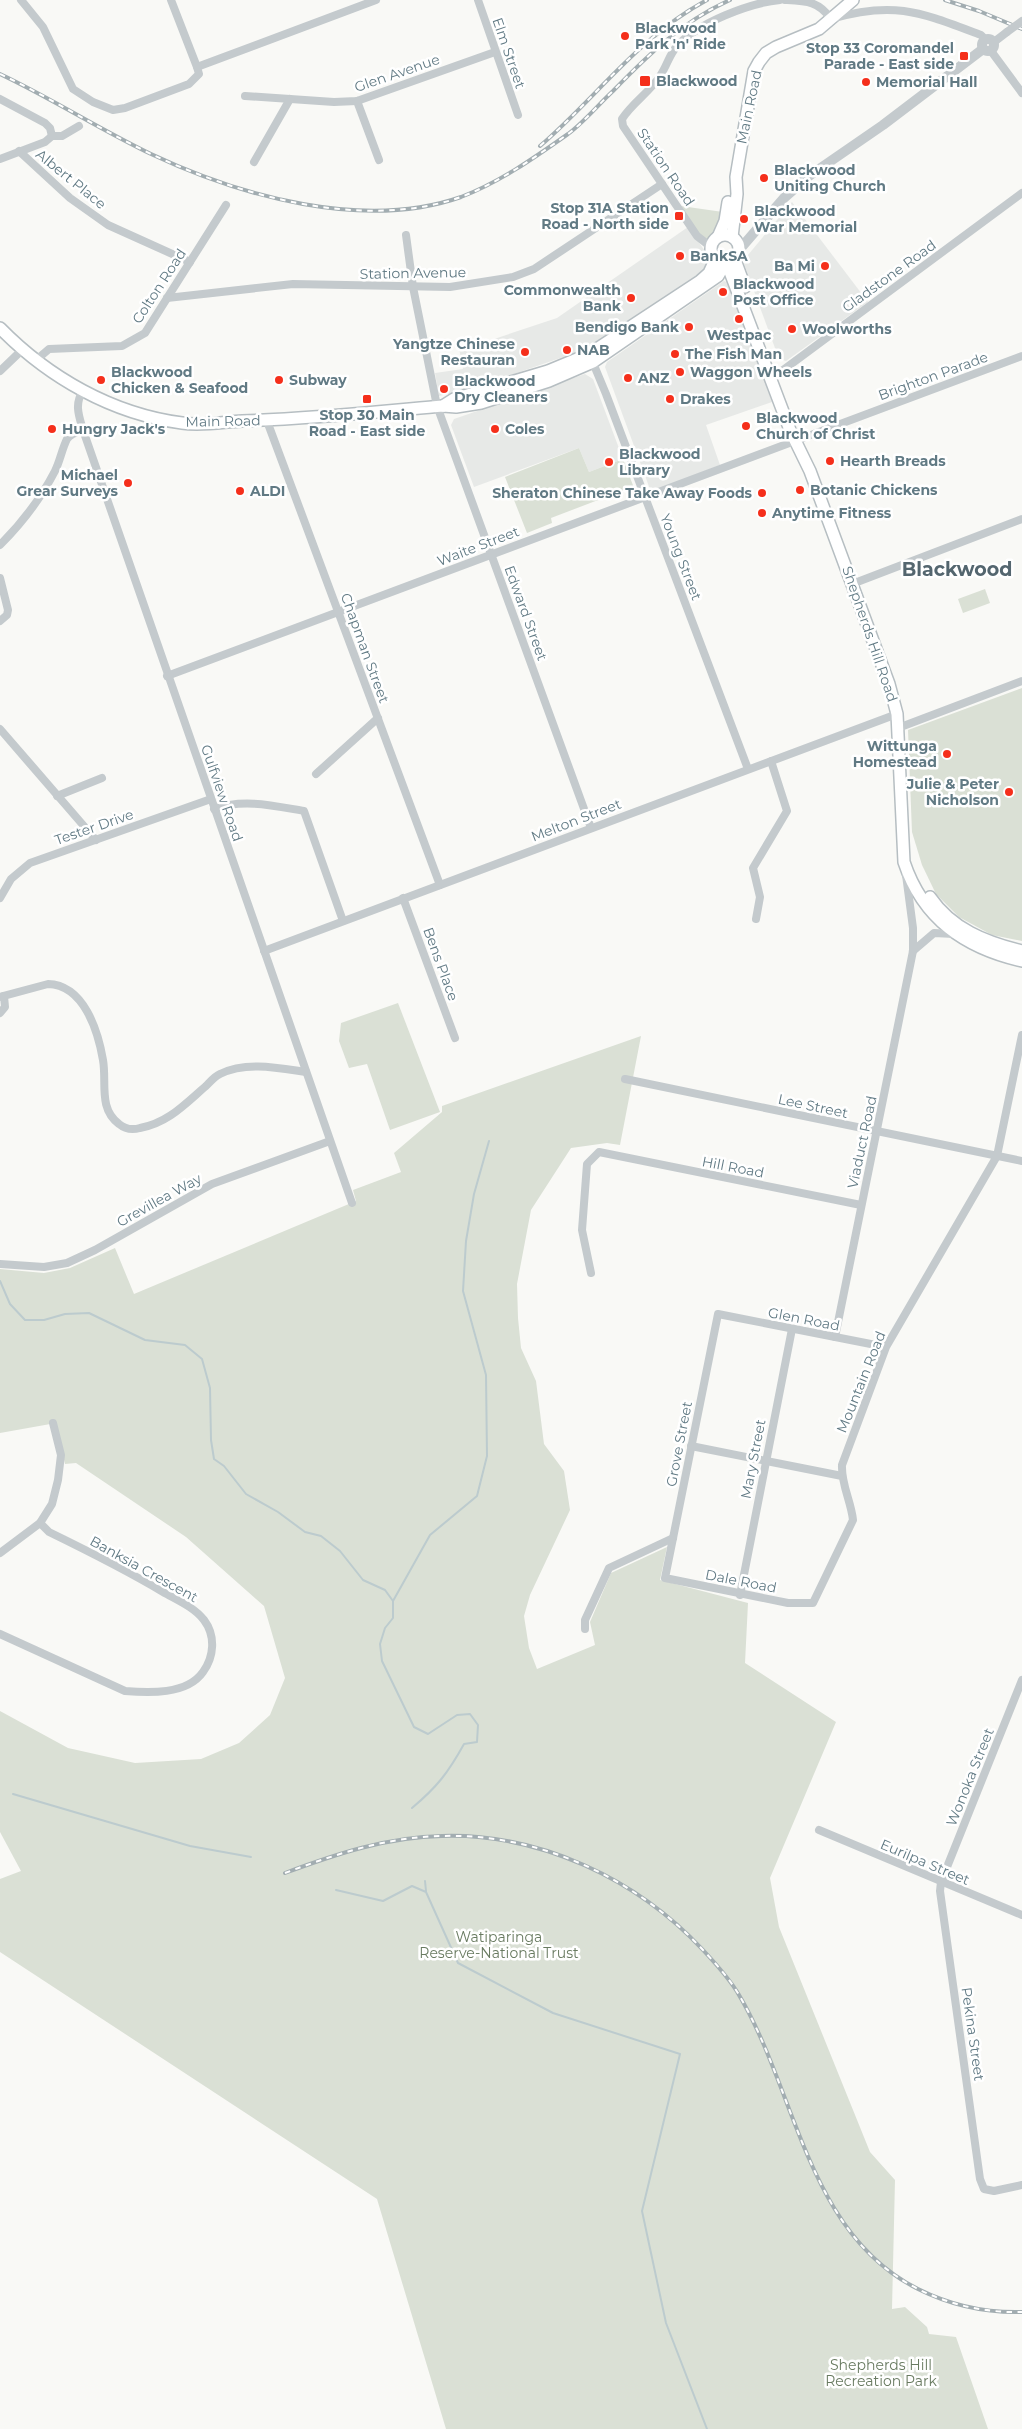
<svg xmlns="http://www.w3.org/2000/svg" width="1022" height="2429" font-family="Montserrat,sans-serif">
<rect width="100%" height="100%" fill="#f9f9f6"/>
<!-- built -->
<g fill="#e7e9e7">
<path d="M 792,202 L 868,302 L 786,361 L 779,359 L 743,261 Z"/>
<path d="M 688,227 L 712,261 L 708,270 L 591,346 L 569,355 L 473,388 L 439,396 L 435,373 L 463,369 L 459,348 L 482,343 L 557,318 Z"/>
<path d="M 724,281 L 729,283 L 772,402 L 706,425 L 720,465 L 651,492 L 605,367 L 607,362 Z"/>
<path d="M 585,374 L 593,379 L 623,459 L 589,472 L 579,448 L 474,487 L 451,425 L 454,419 Z"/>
</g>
<!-- green -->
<g fill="#dae0d5">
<path d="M 681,206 L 723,212 C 719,223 715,232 706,240 L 699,235 Z"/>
<path d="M 579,448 L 589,472 L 623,459 L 634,488 L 633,491 L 628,493 L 627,489 L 551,518 L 552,523 L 527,533 L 505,477 Z"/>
<path d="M 985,589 L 990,603 L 963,613 L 958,599 Z"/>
<path d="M 1022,688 L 1022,941 L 992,935 L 959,917 L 936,894 L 922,865 L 912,832 L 908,730 Z"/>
<path d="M 398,1003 L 440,1112 L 390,1130 L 367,1064 L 349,1068 L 339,1041 L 341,1023 Z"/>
<path d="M 641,1036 L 620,1145 L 607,1143 L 571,1148 L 531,1210 L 517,1284 L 518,1318 L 521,1348 L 536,1381 L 544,1444 L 564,1471 L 570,1510 L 530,1595 L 524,1616 L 529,1648 L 537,1669 L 595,1645 L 590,1622 L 611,1573 L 667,1547 L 660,1580 L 748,1603 L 745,1663 L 836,1722 L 770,1878 L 779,1927 L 870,2152 L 895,2180 L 892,2309 L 905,2307 L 927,2327 L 929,2334 L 956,2337 L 988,2429 L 446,2429 L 377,2199 L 0,1952 L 0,1879 L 21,1871 L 0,1832 L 0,1711 L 68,1748 L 135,1763 L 201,1759 L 239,1743 L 270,1715 L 285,1678 L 264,1606 L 186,1537 L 76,1463 L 65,1464 L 56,1423 L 0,1433 L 0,1269 L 44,1273 L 70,1268 L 115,1248 L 134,1294 L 356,1201 L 353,1190 L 401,1172 L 394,1153 L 442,1112 L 442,1106 Z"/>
</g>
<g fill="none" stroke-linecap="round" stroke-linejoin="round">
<!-- stream -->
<g stroke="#bccbce" stroke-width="2">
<path d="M 0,1281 L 10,1304 L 25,1320 L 44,1320 L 65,1314 L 89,1313 L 145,1340 L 185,1345 L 202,1359 L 210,1388 L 211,1440 L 214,1459 L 224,1466 L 246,1494 L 278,1512 L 305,1532 L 321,1536 L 340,1551 L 363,1580 L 385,1590 L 393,1601 L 393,1618 L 385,1628 L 380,1644 L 382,1661 L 414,1727 L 428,1734 L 457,1715 L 470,1714 L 478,1725 L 477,1742 L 464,1744 C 448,1773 437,1787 412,1808"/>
<path d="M 393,1601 L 430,1535 L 477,1496 L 487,1456 L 486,1375 L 463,1291 L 466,1241 L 474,1194 L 489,1141"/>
<path d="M 13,1794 L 190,1846 L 251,1857"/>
<path d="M 425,1881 L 426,1891"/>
<path d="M 336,1890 L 383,1901 L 412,1886 L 426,1892 L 458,1963 L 553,2013 L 680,2054 L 642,2211 L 666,2323 L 707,2429"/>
</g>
<!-- secondary casing -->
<g stroke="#b6bec2" stroke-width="14">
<g id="secondary">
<circle cx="725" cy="249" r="14"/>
<path d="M 718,237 L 725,221 L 728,202"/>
<path d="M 732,237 L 737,194 L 736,177 L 754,71 L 759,62 L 766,53 L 776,47 L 819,29 L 853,0"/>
<path d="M 735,260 L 745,287"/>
<path d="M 727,264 L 790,430 L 810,471 L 889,684 L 897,714 L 904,862 C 923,919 965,948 1022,961"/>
<path d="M 0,328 C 48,377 112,414 182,423 C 201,426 223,422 242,421 C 309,419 376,412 443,406 L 456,407 L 481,403 L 549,381 L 593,362 L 718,276 L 725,264"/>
<path d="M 443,406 L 454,399 L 548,371 L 589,354 L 700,281 L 709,273 L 715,260"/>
<path d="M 930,897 C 952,929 985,942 1022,951"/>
</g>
</g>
<!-- minor -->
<g stroke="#c4cacd" stroke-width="8">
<path d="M 21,0 L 43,27 L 73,89 L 93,102 L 113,110 L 125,108 L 189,84 L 199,74 L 197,67 L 376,0"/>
<path d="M 171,0 L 197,67"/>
<path d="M 478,0 L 518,115"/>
<path d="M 785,0 C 806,1 819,1 831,19 C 895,0 922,13 981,35 L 985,39"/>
<path d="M 994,42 L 1007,32"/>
<path d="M 991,51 L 1022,93"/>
<path d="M 245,96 L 334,102 L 357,101 L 495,52"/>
<path d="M 0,99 L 45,123 L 50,128 L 52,136"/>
<path d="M 357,101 L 379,160"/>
<path d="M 52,136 L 62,136 L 79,126"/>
<path d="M 19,151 L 70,198 L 108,225 L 190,262"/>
<path d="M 0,159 L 45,142 L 52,136"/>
<path d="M 254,162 L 290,99"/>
<path d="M 406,235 L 413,287 L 437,406 L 591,828"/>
<path d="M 711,247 L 697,236 L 623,126 L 622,119 C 633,102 650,92 660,76 C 667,66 669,55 677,46 C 698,23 749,3 780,0"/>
<path d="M 167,298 L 293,284 L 450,287 L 513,277 L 534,269 L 662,184"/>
<path d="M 591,358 L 606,394 L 748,769"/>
<path d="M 35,361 L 49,349 L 122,346 L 145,333 L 226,205"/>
<path d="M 0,371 L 22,350"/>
<path d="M 771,379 L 1022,193"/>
<path d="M 83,391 C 74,404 79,416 83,430 L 352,1203"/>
<path d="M 267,421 L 440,885"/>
<path d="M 0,545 C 23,522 40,500 55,471 C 60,461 62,449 67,439 C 71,433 77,432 83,430"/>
<path d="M 0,578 L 8,610 L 7,615 L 0,621"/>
<path d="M 852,584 L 1022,519"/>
<path d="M 167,676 L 1022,356"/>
<path d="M 898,728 L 1022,681"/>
<path d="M 0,729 L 96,840"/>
<path d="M 316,774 L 378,718"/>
<path d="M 57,796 L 102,778"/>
<path d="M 214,809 C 243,798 275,806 304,811 L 343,921"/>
<path d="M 0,898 L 11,879 L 30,863 L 211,799"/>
<path d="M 403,898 L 455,1038"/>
<path d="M 756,919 L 760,897 L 753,868 L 787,811 L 771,761"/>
<path d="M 264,951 L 897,714"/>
<path d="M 913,951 L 934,933 L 954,934"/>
<path d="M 0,997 L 48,984 C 84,985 98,1031 103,1060 C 107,1083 98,1108 119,1124 C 125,1129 133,1130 140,1128 C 168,1123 185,1104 206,1086 C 210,1082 215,1076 220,1074 C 246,1061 279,1068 306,1072"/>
<path d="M 0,1013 L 5,1007 L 4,996"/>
<path d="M 625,1079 L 1022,1161"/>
<path d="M 0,1264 L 44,1267 L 67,1263 L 95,1250 L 212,1184 L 330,1141"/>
<path d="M 591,1273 L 582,1230 L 587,1164 L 599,1152 L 861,1205"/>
<path d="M 835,1337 L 913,951 L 913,928 L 906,875"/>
<path d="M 886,1347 L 718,1314 L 665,1578 L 788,1603 L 813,1603 L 853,1520 C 851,1501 841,1484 842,1465 L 886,1347 L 997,1156 L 1022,1035"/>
<path d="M 691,1446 L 842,1476"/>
<path d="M 0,1553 L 40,1523 L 52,1504 L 58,1480 L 61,1455 L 53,1423"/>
<path d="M 740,1595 L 792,1329"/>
<path d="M 585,1629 L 585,1620 L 609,1568 L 673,1538"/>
<path d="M 0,1634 L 125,1691 C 148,1693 187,1695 203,1672 C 214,1657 216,1636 204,1620 C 194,1607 177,1600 163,1592 C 126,1570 88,1551 49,1532 L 40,1523"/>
<path d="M 1022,1680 L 941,1882 L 940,1891 L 980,2179 L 984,2189 L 994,2191 L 1022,2185"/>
<path d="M 819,1830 L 1022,1915"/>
</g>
<!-- tertiary -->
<g stroke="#c4cacd" stroke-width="10">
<circle cx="988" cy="45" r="6"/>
<path d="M 740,249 L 784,198 L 809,176 L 883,125 L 983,49"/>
</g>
<!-- secondary -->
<use href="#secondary" stroke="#fff" stroke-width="11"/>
<!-- rail casing -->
<g stroke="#a2adb1" stroke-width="4">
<g id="rail">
<path d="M 945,0 L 979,11 L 1022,29"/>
<path d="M 0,74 C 51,98 99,129 151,154 C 240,196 364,231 461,197 C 500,182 534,158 568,134 C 584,122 598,105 613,91 C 649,54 683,21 730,0"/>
<path d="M 540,146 C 597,97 638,37 707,0"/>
<path d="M 285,1873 C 336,1854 387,1837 442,1836 C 540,1833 637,1879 703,1950 C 716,1964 730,1979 739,1995 C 797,2093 807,2233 918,2289 C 950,2305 986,2313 1022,2312"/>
</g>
</g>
<!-- rail -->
<use href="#rail" stroke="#fff" stroke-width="2" stroke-dasharray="5.5" stroke-linecap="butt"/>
<!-- minor-bridge -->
<path stroke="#c4cacd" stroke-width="8" d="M 1007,32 L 1022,21"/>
</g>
<!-- markers -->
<g fill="#f52f1b" stroke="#fff" stroke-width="2">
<circle cx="625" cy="36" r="5"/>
<rect x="959" y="51" width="10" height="10" rx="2.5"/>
<rect x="639" y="75" width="12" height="12" rx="2.5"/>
<circle cx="866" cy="82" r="5"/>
<circle cx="764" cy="178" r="5"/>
<rect x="674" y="211" width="10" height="10" rx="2.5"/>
<circle cx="744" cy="219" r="5"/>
<circle cx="680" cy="256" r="5"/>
<circle cx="825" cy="266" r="5"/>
<circle cx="723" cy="292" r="5"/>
<circle cx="631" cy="298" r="5"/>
<circle cx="739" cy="319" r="5"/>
<circle cx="689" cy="327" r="5"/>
<circle cx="792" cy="329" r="5"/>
<circle cx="567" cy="350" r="5"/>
<circle cx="525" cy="352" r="5"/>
<circle cx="675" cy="354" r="5"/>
<circle cx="680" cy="372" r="5"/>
<circle cx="628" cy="378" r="5"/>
<circle cx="101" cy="380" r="5"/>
<circle cx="279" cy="380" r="5"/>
<circle cx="444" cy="389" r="5"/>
<rect x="362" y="394" width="10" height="10" rx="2.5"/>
<circle cx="670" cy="399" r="5"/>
<circle cx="746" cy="426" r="5"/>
<circle cx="52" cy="429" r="5"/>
<circle cx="495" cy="429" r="5"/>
<circle cx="830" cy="461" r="5"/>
<circle cx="609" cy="462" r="5"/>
<circle cx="128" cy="483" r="5"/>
<circle cx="800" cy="490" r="5"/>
<circle cx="240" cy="491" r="5"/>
<circle cx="762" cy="493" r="5"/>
<circle cx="762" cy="513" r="5"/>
<circle cx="947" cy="754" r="5"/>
<circle cx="1009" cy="792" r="5"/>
</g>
<g text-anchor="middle" stroke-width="5" stroke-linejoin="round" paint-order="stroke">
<!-- poi labels -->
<g font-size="14" font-weight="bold" fill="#617a84" stroke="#fff" text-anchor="start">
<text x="635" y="33">Blackwood<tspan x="635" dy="16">Park 'n' Ride</tspan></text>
<text x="954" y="53" text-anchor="end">Stop 33 Coromandel<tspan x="954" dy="16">Parade - East side</tspan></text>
<text x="656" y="86">Blackwood</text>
<text x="876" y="87">Memorial Hall</text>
<text x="774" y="175">Blackwood<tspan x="774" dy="16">Uniting Church</tspan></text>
<text x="669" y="213" text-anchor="end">Stop 31A Station<tspan x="669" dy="16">Road - North side</tspan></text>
<text x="754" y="216">Blackwood<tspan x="754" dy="16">War Memorial</tspan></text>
<text x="690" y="261">BankSA</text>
<text x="815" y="271" text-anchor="end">Ba Mi</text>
<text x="733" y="289">Blackwood<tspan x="733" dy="16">Post Office</tspan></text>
<text x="621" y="295" text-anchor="end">Commonwealth<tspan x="621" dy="16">Bank</tspan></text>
<text x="679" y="332" text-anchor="end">Bendigo Bank</text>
<text x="802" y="334">Woolworths</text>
<text x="739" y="340" text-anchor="middle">Westpac</text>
<text x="515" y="349" text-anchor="end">Yangtze Chinese<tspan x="515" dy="16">Restauran</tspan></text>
<text x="577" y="355">NAB</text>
<text x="685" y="359">The Fish Man</text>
<text x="111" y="377">Blackwood<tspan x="111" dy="16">Chicken &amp; Seafood</tspan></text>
<text x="690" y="377">Waggon Wheels</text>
<text x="638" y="383">ANZ</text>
<text x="289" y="385">Subway</text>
<text x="454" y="386">Blackwood<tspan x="454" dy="16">Dry Cleaners</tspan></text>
<text x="680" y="404">Drakes</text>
<text x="367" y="420" text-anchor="middle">Stop 30 Main<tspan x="367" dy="16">Road - East side</tspan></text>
<text x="756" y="423">Blackwood<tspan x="756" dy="16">Church of Christ</tspan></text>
<text x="62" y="434">Hungry Jack's</text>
<text x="505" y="434">Coles</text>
<text x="619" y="459">Blackwood<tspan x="619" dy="16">Library</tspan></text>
<text x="840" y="466">Hearth Breads</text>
<text x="118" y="480" text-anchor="end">Michael<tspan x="118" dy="16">Grear Surveys</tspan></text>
<text x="810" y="495">Botanic Chickens</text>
<text x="250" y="496">ALDI</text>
<text x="752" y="498" text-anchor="end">Sheraton Chinese Take Away Foods</text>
<text x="772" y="518">Anytime Fitness</text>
<text x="937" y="751" text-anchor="end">Wittunga<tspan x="937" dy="16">Homestead</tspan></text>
<text x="999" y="789" text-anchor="end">Julie &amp; Peter<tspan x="999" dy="16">Nicholson</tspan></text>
</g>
<!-- street labels -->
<g font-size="14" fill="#617a84" stroke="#fff">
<text transform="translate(509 53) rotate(71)" y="5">Elm Street</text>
<text transform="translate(397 73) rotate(-19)" y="5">Glen Avenue</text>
<text transform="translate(749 107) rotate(-78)" y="5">Main Road</text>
<text transform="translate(666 167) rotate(56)" y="5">Station Road</text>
<text transform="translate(71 179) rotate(39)" y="5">Albert Place</text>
<text transform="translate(413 273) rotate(-1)" y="5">Station Avenue</text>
<text transform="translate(889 276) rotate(-36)" y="5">Gladstone Road</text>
<text transform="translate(159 286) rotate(-57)" y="5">Colton Road</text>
<text transform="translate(933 376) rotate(-20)" y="5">Brighton Parade</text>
<text transform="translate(223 421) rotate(-1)" y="5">Main Road</text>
<text transform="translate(478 546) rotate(-21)" y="5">Waite Street</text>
<text transform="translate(681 557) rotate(69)" y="5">Young Street</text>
<text transform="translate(526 613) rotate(70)" y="5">Edward Street</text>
<text transform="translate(870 634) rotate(71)" y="5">Shepherds Hill Road</text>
<text transform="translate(365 648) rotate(70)" y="5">Chapman Street</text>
<text transform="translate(222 793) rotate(71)" y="5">Gulfview Road</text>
<text transform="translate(576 820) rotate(-21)" y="5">Melton Street</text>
<text transform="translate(94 827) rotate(-19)" y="5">Tester Drive</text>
<text transform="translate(441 964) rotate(70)" y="5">Bens Place</text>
<text transform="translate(813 1106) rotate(12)" y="5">Lee Street</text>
<text transform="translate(862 1142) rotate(-78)" y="5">Viaduct Road</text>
<text transform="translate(733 1167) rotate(11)" y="5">Hill Road</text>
<text transform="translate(159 1200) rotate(-29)" y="5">Grevillea Way</text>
<text transform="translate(804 1319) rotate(11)" y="5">Glen Road</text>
<text transform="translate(861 1382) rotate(-68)" y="5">Mountain Road</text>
<text transform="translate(679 1444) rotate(-79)" y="5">Grove Street</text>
<text transform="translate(753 1459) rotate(-79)" y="5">Mary Street</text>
<text transform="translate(144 1569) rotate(29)" y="5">Banksia Crescent</text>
<text transform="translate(741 1581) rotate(11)" y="5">Dale Road</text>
<text transform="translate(970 1777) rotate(-68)" y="5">Wonoka Street</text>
<text transform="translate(925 1862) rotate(23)" y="5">Eurilpa Street</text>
<text transform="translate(973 2034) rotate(82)" y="5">Pekina Street</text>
</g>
<!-- park labels -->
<g font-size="14" fill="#697b61" stroke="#fff">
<text x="499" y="1942">Watiparinga<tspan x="499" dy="16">Reserve-National Trust</tspan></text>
<text x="881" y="2370">Shepherds Hill<tspan x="881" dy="16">Recreation Park</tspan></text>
</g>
<!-- district labels -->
<g font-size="19" font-weight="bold" fill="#54666f" stroke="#fff">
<text x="957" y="576">Blackwood</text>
</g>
</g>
</svg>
